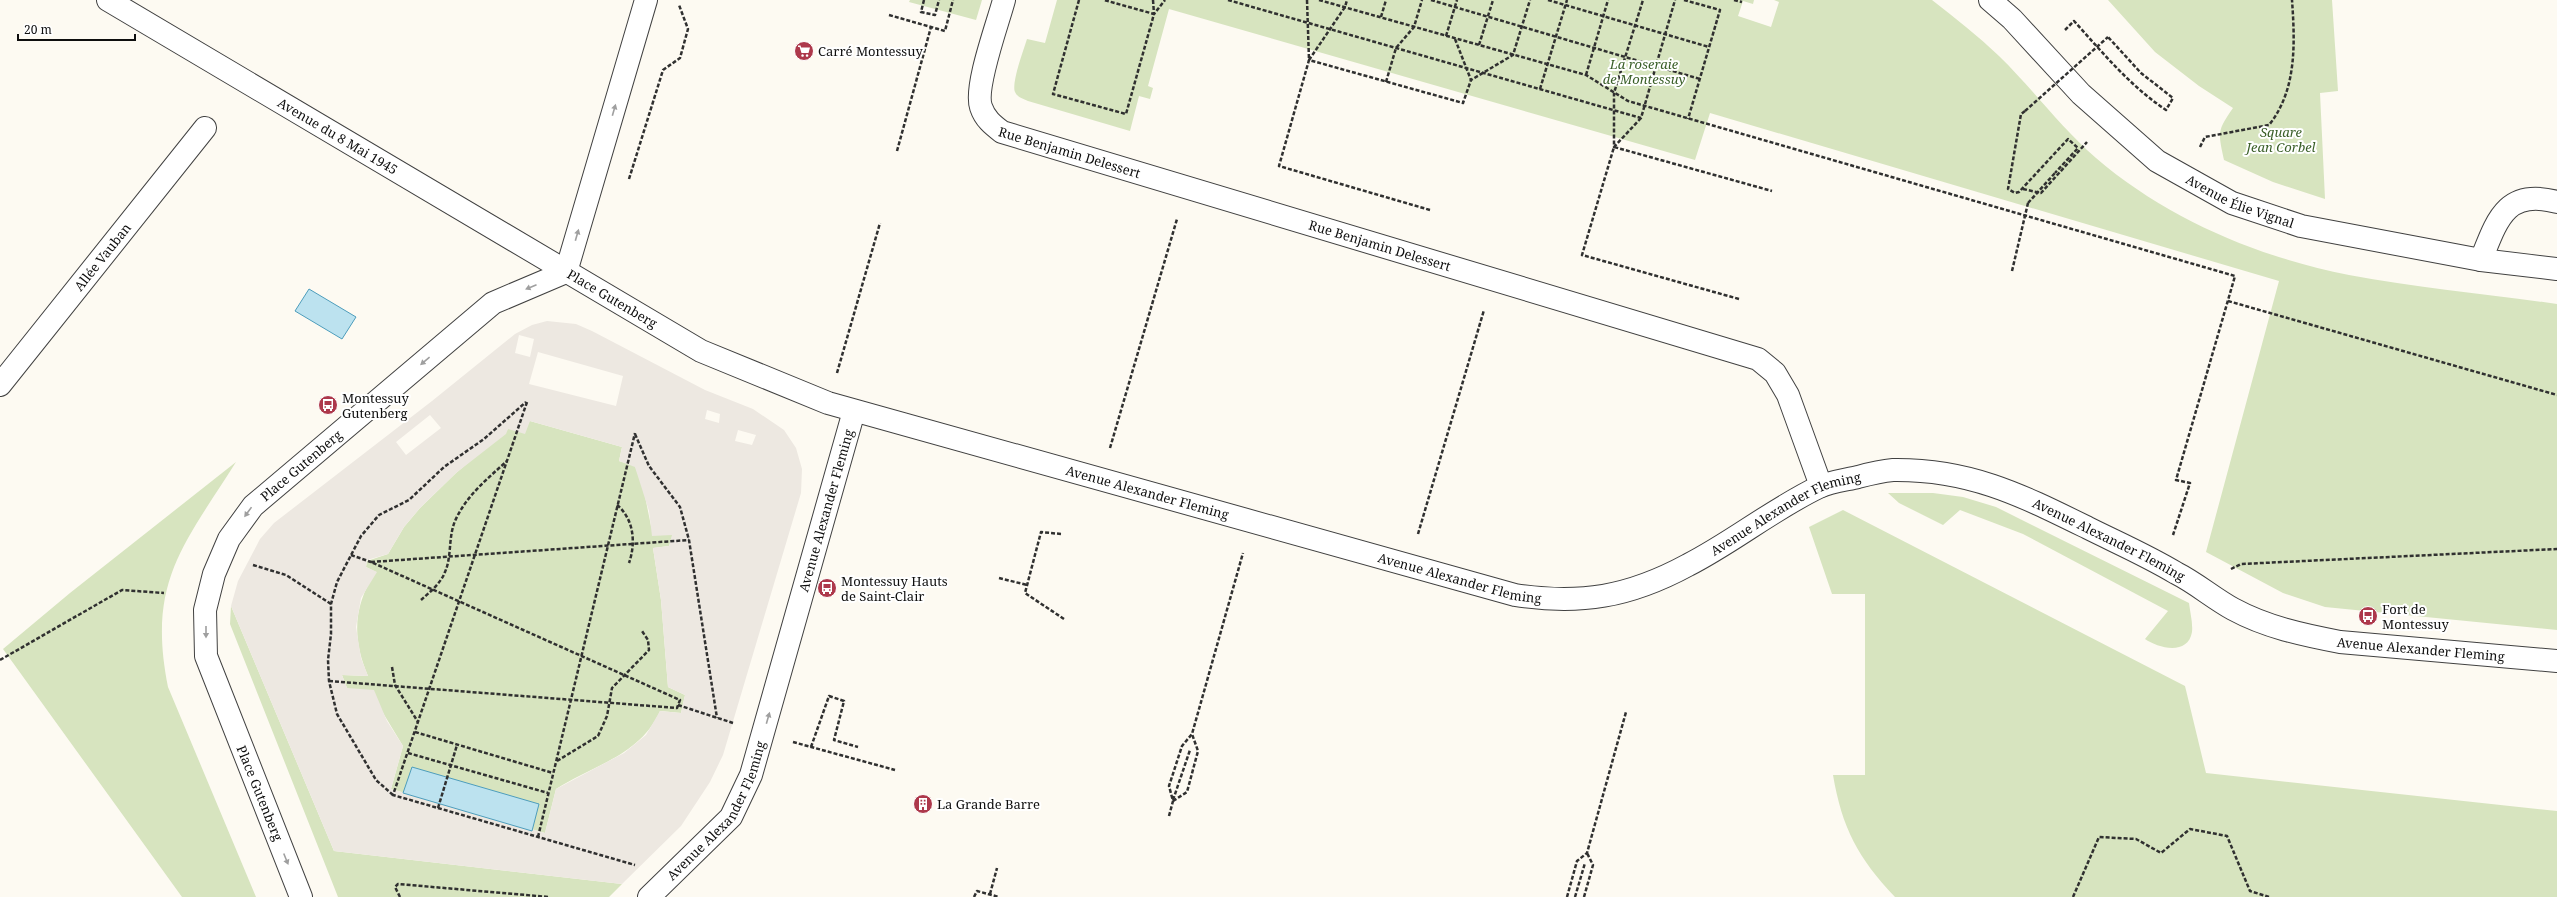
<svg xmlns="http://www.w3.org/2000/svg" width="2557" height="897" font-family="'Noto Serif',serif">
<rect width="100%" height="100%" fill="#fdfaf2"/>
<!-- green -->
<g fill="#d7e4bf">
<path d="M 910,0 L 982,0 L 976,20 L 909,2 Z"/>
<path d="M 1057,0 L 1754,0 L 1753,4 L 1743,1 L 1738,16 L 1771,27 L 1779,2 L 1774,0 L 1932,0 C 1955,18 1978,36 1999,56 C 2033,89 2060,127 2096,158 C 2167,219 2258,257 2349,275 C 2418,288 2488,294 2557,304 L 2557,630 L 2325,607 L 2283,593 L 2206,552 L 2279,281 L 1710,113 L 1695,160 L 1169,9 L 1148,86 L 1153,88 L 1150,99 L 1139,96 L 1130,131 L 1028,101 C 1023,99 1017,97 1015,92 C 1011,83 1024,49 1027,39 L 1045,43 Z"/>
<path d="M 2108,0 L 2332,0 L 2338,91 L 2320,93 L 2325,199 L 2273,182 L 2224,160 C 2218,132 2217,131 2233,108 L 2199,86 L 2155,52 Z"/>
<path d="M 530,421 L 622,447 L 619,461 L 635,466 L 644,491 L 651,526 L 673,534 L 669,546 L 653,548 L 661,600 L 668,687 L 685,695 L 681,713 L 660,711 C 640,756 593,765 556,789 L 545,833 L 391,789 L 403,746 L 380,708 L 347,688 L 342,675 L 368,676 C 352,639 353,605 376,572 L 366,567 L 367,561 L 388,554 L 404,527 L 420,508 L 456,473 L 508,429 Z"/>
<path d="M 236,462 C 183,546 147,582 168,687 L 256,897 L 182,897 L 3,649 L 70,593 Z"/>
<path d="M 1888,493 L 1933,493 L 1963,497 L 1996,507 L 2189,603 C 2190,612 2193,623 2192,632 C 2188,656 2158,648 2145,639 L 2168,611 L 2023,534 L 1960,510 L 1943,525 L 1899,503 Z"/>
<path d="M 1843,510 L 2185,686 L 2206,773 L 2557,811 L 2557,897 L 1895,897 C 1858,858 1842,828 1833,775 L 1865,775 L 1865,594 L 1832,594 L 1809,527 Z"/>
<path d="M 231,606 L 334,851 L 622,884 L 609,897 L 338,897 L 230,624 Z"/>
</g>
<!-- plaza -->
<path fill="#ede8e1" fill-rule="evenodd" d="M 547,321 L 576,324 L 592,331 L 705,390 L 753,409 L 784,430 L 796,448 L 802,469 L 801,493 L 723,755 L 710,782 L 681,826 L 622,884 L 334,851 L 231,606 L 238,581 L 260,539 L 274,523 L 432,401 L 515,334 L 532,325 ZM 519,335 L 534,339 L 530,357 L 515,353 ZM 538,352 L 623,376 L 616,406 L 529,384 ZM 707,410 L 720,414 L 719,423 L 705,419 ZM 430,415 L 441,428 L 406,455 L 396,442 ZM 530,421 L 622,447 L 619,461 L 635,467 L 649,511 L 652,536 L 672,535 L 669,546 L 653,548 L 661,600 L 668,687 L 685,695 L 681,713 L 660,711 L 646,735 L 624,753 L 556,789 L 545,833 L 391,789 L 403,746 L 387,721 L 374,690 L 347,688 L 342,675 L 368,676 L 361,658 L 356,627 L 361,598 L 377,572 L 366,567 L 367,560 L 388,554 L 404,527 L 420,508 L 456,473 L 506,434 L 508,429 L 525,434 ZM 738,430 L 756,435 L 752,445 L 735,441 Z"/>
<!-- water -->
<g fill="#bce2ef" stroke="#4d9dbc">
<path d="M 309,289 L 356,317 L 342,339 L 295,311 Z"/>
<path d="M 412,767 L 539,804 L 532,831 L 403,793 Z"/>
</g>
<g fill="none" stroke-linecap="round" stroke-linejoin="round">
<!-- minor casing -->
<g stroke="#414141" stroke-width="24">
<g id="minor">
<path id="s1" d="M 108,0 L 701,351 L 828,403 L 1515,595 C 1580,605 1629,597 1688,565 C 1733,542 1773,509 1819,487 C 1830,482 1845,480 1858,477 C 1869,474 1881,471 1893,470 C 1970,469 2021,495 2088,528 C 2118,543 2148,556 2176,573 C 2196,583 2213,598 2233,609 C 2266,627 2303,635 2340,642 L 2557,661"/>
<path id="s2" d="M 1004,0 C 998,23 974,87 981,107 C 985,119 993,125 1002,132 L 1758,359 L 1775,373 L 1788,395 L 1821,486"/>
<path id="s3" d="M 1990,0 L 2012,19 L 2081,94 L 2157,161 L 2232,203 L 2301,226 L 2481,260 L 2557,269"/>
<path d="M 2481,260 C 2497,220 2506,188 2557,202"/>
<path d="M 566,272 L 646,0"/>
<path id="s4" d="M 0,385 L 205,128"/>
<path id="s5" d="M 301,897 L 206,656 L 205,610 L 214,574 L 229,539 L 253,506 L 493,303 L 566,272"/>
<path id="s6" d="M 649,897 L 731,817 L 751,775 L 854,411"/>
</g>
</g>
<!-- path -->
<g stroke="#303030" stroke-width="2.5" stroke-dasharray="4 2" stroke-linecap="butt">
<path d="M 924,0 L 921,12 L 935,15 L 939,0"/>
<path d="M 1079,0 L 1053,94 L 1126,114 L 1154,14 L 1104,0"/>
<path d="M 1153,0 L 1154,14 L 1165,0"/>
<path d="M 1228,0 L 1641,118 L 1675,0"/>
<path d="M 1307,0 L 1309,60 L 1345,7 L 1347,0"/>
<path d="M 1319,0 L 1586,75 L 1628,101 L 2235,276 L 2176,480 L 2190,483 L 2173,535"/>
<path d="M 1431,0 L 1700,79"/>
<path d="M 1548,0 L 1709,47"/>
<path d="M 1684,0 L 1720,10 L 1688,119"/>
<path d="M 1734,0 L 1742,2"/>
<path d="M 889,15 L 945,31 L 953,0"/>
<path d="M 1381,17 L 1386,0"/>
<path d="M 2065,30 L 2074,21 C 2103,53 2130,86 2166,110 L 2173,98 L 2141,73 L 2108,37"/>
<path d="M 1446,36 L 1457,0"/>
<path d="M 1455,39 L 1471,80 L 1513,55 L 1530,0"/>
<path d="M 1479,45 L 1493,0"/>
<path d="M 1586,75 L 1608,0"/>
<path d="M 1386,82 L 1396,48 L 1414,27 L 1422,0"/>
<path d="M 1540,89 L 1567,0"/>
<path d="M 2025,111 L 2021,114 L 2008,189 L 2015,193 L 2019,192 L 2068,139 L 2078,148 L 2055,173"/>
<path d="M 1641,118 L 1614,147 L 1614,93 L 1643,0"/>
<path d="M 2200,147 L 2205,137 L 2269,125 C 2297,90 2295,43 2292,0"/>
<path d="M 897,151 L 931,27"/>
<path d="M 629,179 L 663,70 L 680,58 L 688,29 L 679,5"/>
<path d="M 2023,189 L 2041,193 L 2087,142"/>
<path d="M 1430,210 L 1279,166 L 1309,60 L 1463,103 L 1471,80"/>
<path d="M 2012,271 L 2028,203"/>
<path d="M 1739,299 L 1582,255 L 1614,147 L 1772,191"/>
<path d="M 2228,301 L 2557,395"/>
<path d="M 837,373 L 880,223"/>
<path d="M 527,402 L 393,795 L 635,865"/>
<path d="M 635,434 L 649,466 L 680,507 L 689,540 L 717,718"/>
<path d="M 1110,448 L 1177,219"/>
<path d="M 617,505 C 634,519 636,543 629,563"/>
<path d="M 1061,534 L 1041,532 L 1025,593 L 1064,619"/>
<path d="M 1418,534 L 1484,310"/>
<path d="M 351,555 L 371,562"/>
<path d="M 253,565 L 286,575 L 331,604"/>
<path d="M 2231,569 L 2241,564 L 2557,549"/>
<path d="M 999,578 L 1027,585"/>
<path d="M 421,600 C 430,592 441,583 445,572 C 452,556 448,538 455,521 C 466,496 487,479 507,461"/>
<path d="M 0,660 L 122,590 L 164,593"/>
<path d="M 392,667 L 395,685 L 418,722"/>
<path d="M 329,681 L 677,708 L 680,700 L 371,562 L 689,540"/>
<path d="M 678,705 L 733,723"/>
<path d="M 415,732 L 553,773"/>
<path d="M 793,742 L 895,770"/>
<path d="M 811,747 L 829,696 L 844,701 L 834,740 L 858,747"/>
<path d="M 408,753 L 548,793"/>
<path d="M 557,761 L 598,736 L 607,716 L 612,688 L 649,650 L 648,640 L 642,631"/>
<path d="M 393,795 L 376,780 L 337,714 L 329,681 L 328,660 L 331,634 L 331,604 L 337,582 L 361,536 L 379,515 L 409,500 L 444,467 L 484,439 L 526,402"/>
<path d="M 1173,800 L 1190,750"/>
<path d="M 1173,801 L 1187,792 L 1198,751 L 1192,734"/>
<path d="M 438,808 L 457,745"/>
<path d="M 1169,816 L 1173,801 L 1169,786 L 1182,746 L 1192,734 L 1243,553"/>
<path d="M 538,837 L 635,433"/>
<path d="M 990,894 L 997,868"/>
<path d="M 400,897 L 395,887 L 398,884 L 549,897"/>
<path d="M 974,897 L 977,891 L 999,897"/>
<path d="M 1567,897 L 1577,861 L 1587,853 L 1626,712"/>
<path d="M 1575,897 L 1585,863"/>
<path d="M 1584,897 L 1593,865 L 1587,853"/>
<path d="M 2073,897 L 2099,837 L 2136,839 L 2161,853 L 2190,829 L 2227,836 L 2250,891 L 2269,897"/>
</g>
<!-- minor -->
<use href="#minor" stroke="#fff" stroke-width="22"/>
<!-- path-bridge -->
<g stroke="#303030" stroke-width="2.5" stroke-dasharray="4 2" stroke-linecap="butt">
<path d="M 2025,111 L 2108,37"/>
<path d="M 2028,203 L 2055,173"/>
</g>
</g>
<!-- one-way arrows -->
<defs><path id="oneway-solid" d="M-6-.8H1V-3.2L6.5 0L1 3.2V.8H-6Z"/></defs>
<g fill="#9f9f9f">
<use href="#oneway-solid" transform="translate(614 110) rotate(-74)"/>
<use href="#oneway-solid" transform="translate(577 235) rotate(-74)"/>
<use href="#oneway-solid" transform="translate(531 287) rotate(157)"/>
<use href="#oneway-solid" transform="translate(425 361) rotate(140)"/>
<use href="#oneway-solid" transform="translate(248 512) rotate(126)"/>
<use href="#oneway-solid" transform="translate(206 632) rotate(90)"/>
<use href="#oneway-solid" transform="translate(768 718) rotate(-74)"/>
<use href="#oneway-solid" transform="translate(286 859) rotate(68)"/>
</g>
<!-- icons -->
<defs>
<g id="supermarket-disc" transform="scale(1)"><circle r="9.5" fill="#ad384b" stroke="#fff"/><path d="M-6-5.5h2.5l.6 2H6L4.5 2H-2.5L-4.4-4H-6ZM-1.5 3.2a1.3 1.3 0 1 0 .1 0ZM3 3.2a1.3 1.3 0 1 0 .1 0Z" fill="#fff"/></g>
<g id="bus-disc" transform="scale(1)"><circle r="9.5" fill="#ad384b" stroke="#fff"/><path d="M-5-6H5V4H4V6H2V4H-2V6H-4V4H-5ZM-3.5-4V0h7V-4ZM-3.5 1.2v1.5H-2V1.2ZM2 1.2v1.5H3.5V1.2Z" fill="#fff"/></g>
<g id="building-disc" transform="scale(1)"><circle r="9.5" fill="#ad384b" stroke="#fff"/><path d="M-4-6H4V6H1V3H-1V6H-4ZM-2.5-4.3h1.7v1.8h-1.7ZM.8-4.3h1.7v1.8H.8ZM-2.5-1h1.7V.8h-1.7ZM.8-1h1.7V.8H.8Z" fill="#fff"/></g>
</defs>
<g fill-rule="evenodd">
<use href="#supermarket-disc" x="804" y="51"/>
<use href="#bus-disc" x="328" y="405"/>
<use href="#bus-disc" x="827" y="588"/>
<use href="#bus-disc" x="2368" y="616"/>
<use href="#building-disc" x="923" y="804"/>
</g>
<g text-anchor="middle" stroke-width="4" stroke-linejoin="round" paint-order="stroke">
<!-- poi labels -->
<g font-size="13" fill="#0e0e0e" stroke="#fff" text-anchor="start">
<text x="818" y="56">Carré Montessuy</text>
<text x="342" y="403">Montessuy<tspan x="342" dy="15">Gutenberg</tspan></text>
<text x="841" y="586">Montessuy Hauts<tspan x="841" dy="15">de Saint-Clair</tspan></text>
<text x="2382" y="614">Fort de<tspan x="2382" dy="15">Montessuy</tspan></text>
<text x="937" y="809">La Grande Barre</text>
</g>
<!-- park labels -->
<g font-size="13" font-style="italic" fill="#395e27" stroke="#fff">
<text x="1644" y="69">La roseraie<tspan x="1644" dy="15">de Montessuy</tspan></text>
<text x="2281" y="137">Square<tspan x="2281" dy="15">Jean Corbel</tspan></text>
</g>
<!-- street labels -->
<g font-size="13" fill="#0e0e0e" stroke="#fff">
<text dy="5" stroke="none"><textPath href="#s1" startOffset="267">Avenue du 8 Mai 1945</textPath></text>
<text dy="5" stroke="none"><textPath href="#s2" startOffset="214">Rue Benjamin Delessert</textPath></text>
<text dy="5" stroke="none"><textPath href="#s3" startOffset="325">Avenue Élie Vignal</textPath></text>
<text dy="5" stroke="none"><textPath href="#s2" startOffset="538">Rue Benjamin Delessert</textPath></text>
<text dy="5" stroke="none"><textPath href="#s4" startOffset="164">Allée Vauban</textPath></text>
<text dy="5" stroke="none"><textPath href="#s1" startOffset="586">Place Gutenberg</textPath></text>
<text dy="5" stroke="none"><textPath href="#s5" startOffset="484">Place Gutenberg</textPath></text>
<text dy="5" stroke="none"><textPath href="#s1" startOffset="1158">Avenue Alexander Fleming</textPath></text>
<text dy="5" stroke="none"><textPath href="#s6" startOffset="436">Avenue Alexander Fleming</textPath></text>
<text dy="5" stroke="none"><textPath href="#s1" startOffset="1830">Avenue Alexander Fleming</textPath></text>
<text dy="5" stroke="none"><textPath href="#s1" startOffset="2177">Avenue Alexander Fleming</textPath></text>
<text dy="5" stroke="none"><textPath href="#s1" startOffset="1482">Avenue Alexander Fleming</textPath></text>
<text dy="5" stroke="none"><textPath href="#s1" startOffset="2513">Avenue Alexander Fleming</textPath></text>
<text transform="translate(260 793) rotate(68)" y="5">Place Gutenberg</text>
<text dy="5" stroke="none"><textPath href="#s6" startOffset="112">Avenue Alexander Fleming</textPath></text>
</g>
</g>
<!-- scale -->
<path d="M18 34v6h117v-6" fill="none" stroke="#0e0e0e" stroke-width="2"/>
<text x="24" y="34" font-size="12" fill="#0e0e0e" stroke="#ffffff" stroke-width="3" paint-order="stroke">20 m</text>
</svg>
